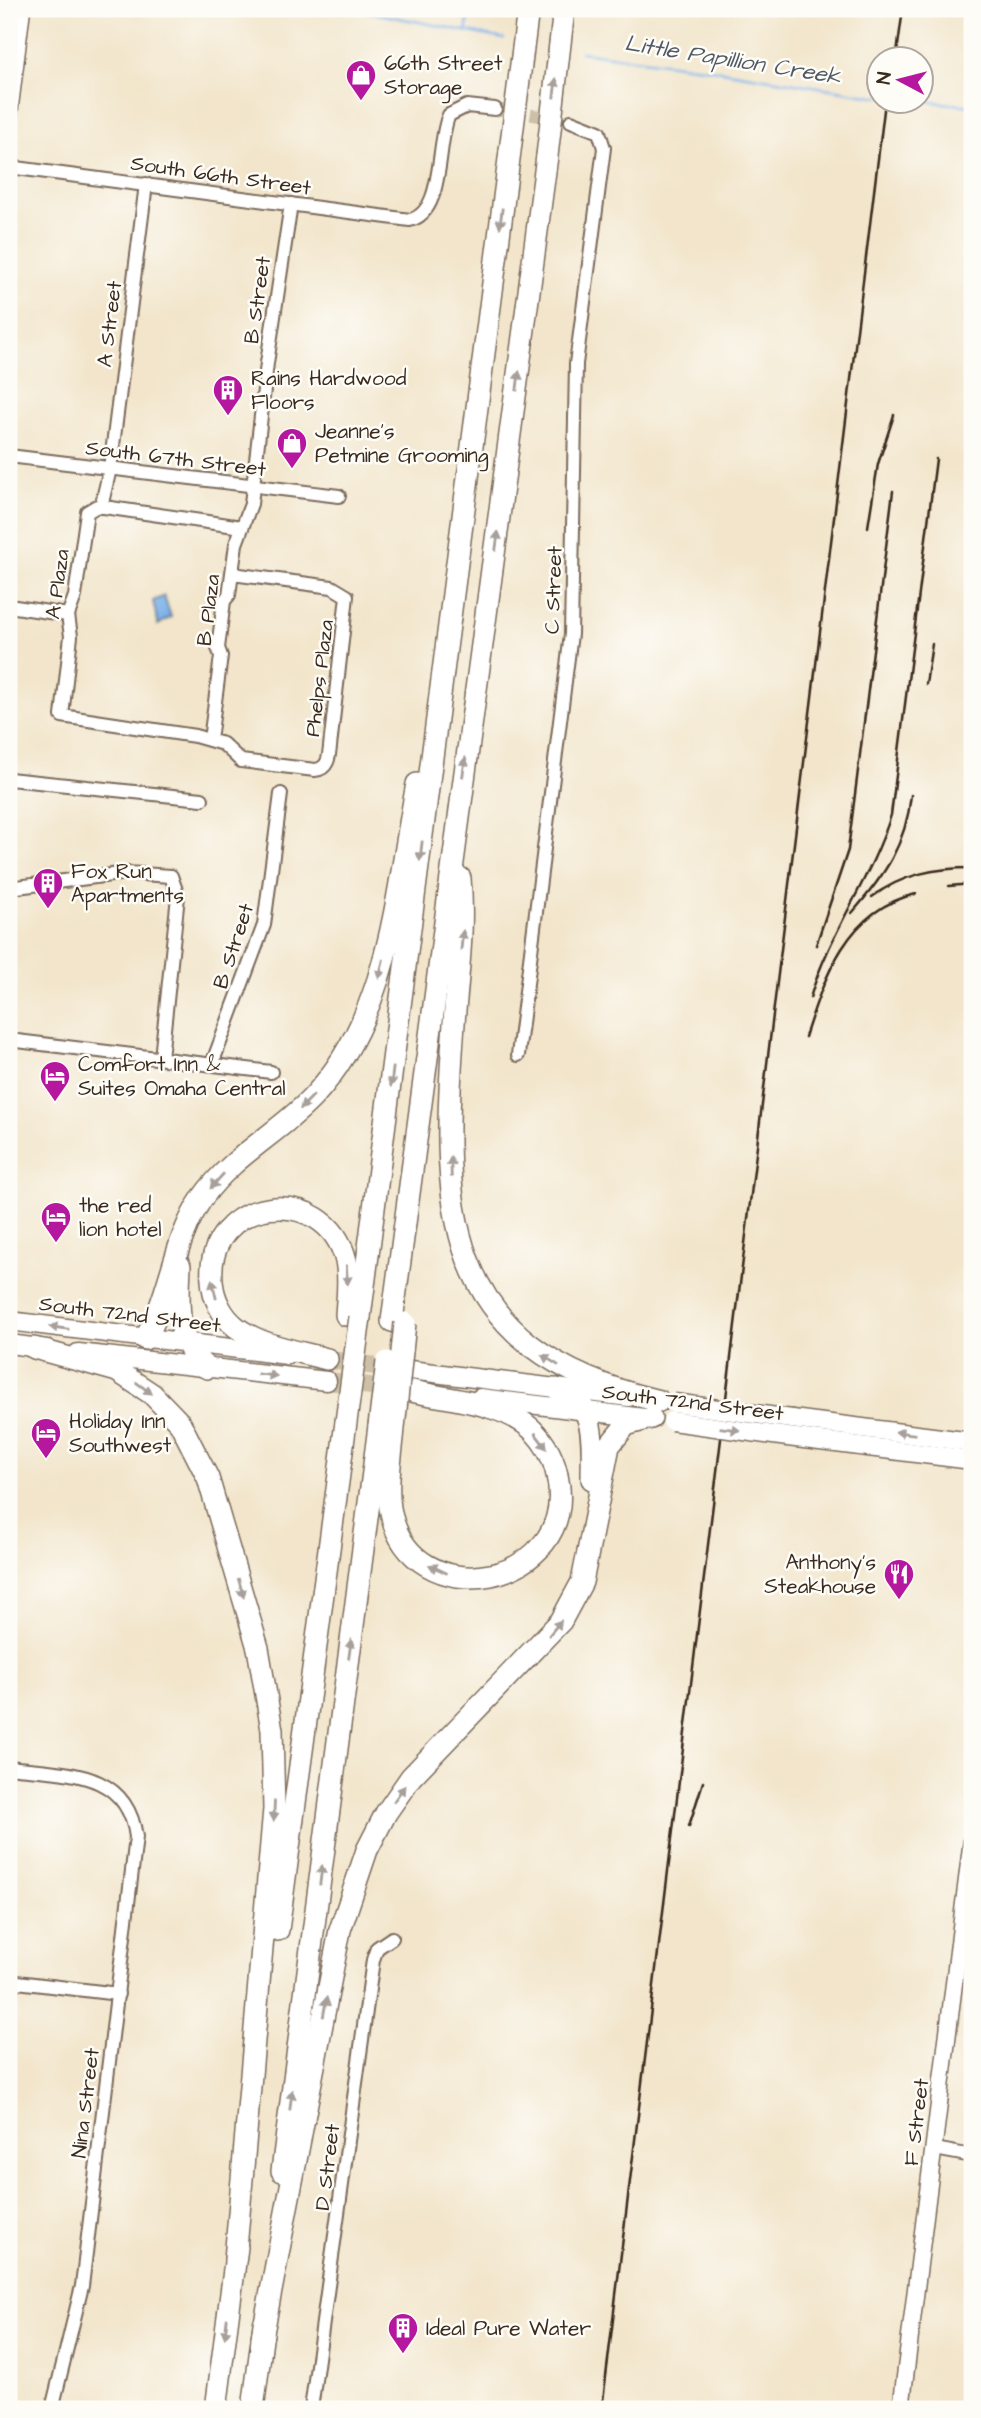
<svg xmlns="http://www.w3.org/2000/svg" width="981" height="2418" font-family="'Architects Daughter',sans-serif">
<rect width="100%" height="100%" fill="#fdfcf7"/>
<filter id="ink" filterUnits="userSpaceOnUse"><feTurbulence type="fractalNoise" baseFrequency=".0143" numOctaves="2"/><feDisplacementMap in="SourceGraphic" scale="14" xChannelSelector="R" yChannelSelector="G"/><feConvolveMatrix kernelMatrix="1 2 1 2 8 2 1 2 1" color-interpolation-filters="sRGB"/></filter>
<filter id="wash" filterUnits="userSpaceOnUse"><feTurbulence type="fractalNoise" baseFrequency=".00686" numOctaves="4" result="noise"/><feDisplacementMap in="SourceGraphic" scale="28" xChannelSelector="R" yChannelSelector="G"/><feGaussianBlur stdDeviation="1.57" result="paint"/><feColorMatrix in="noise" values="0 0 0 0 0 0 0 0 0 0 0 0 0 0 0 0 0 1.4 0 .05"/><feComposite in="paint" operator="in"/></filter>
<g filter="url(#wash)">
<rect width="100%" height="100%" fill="#f2e5cb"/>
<!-- water -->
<path fill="#79b0e8" stroke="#5a6d83" stroke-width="2" d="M 164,596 L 171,617 L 158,625 L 153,601 Z"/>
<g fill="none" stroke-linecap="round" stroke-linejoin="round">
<!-- stream -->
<g stroke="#79b0e8" stroke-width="2.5">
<path d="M 354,9 L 504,39"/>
<path d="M 466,32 L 470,9"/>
<path d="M 581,52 L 710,69 L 880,97"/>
<path d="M 922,101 L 972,106"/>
</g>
</g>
</g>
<g filter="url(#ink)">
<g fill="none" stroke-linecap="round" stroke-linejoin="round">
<!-- street-tunnel -->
<path stroke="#cdc0a8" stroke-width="12" stroke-dasharray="12 6" stroke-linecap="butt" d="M 495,109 L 571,121"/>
<!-- primary-tunnel -->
<g stroke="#cdc0a8" stroke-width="18" stroke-dasharray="18 9" stroke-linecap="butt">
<path d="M 330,1360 L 400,1369"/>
<path d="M 327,1381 L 397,1389"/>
</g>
<!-- street casing -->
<g stroke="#7b6b5b" stroke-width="16">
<g id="street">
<path d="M 9,167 L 410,220 C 445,212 436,143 449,115 L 467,106 L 495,109"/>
<path d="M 9,456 L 339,496"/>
<path d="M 101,507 L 110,469 L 146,184"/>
<path d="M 232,574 L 332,587 L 347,596 L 331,738 C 329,751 331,769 315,770 L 241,761 L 223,744 L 195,736 L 62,716 L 71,636 L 68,615 L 75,596 L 87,512 L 97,506 L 242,527"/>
<path d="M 9,606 L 68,615"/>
<path d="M 210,740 L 221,656 L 218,648 L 224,601 L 229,595 L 236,544 L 251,504 L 267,363 L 291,204"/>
<path d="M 9,779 L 202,799"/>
<path d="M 9,888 L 127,873 L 171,876 L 178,896 L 161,1058"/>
<path d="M 9,1040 L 271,1072"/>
<path d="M 518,1055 L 571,634 L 576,364 L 604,148 L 599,132 L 571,121"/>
<path d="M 212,1064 L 264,925 L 281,794"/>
<path d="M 9,1767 C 62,1774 127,1768 136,1837 L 82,2286 L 52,2409"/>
<path d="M 9,1981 L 118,1994"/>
<path d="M 935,2149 L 972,2156"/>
<path d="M 311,2409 L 373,1960 L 377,1948 L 392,1938"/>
</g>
</g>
<!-- secondary casing -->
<g stroke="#7b6b5b" stroke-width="19">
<g id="secondary">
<path d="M 9,114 L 22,9"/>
<path d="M 901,2409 L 972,1839"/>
</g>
</g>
<!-- primary casing -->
<g stroke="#7b6b5b" stroke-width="21">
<g id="primary">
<path d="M 9,1321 L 287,1355"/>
<path d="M 9,1344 L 47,1349"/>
<path d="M 78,1353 L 327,1381"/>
<path d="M 410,1370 L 629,1397"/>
<path d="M 480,1398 L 644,1418"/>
<path d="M 792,1419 L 972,1442"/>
<path d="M 788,1437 L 972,1460"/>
</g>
</g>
<!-- highway casing -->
<g stroke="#7b6b5b" stroke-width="24">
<g id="highway">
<path d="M 460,878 C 464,923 459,965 455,1010 C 440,1205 435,1348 659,1401"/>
<path d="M 180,1266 C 178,1303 175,1344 207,1368"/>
<path d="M 360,1317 L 510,151"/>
<path d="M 392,1321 L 547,156"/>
<path d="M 145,1339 C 171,1295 173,1240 203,1197 C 232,1156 279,1133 313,1097 C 391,1013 396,892 417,784"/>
<path d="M 34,1348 L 117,1371 L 152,1394 L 180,1423 L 208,1478 L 258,1648 L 272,1730 L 274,1809 L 235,2260"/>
<path d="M 327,1359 C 297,1351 261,1346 236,1327 C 222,1316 213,1298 212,1280 C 205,1196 327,1180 346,1261 C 350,1279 347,1298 346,1315"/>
<path d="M 557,1389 C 598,1402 592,1443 592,1479"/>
<path d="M 394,1428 C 392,1454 386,1482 390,1508 C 409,1620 582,1586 557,1475 C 553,1455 541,1435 524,1423 C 494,1402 447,1399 412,1391"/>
<path d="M 278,1930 L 346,1422"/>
<path d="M 282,2171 L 379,1426"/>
<path d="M 262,2338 L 340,1930 L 367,1850 L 386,1813 L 411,1777 L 561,1621 L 582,1582 L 609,1446 L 626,1425 L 651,1418"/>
<path d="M 216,2409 L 237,2247"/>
<path d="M 253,2409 L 264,2324"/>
</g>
</g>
<!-- street -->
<use href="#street" stroke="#fff" stroke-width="12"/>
<!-- secondary -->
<use href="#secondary" stroke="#fff" stroke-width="16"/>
<!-- primary -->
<use href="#primary" stroke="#fff" stroke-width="18"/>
<!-- highway -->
<use href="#highway" stroke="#fff" stroke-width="21"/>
<!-- rail -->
<g stroke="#3b2a1e" stroke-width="2.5">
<path d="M 896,60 L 903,9"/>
<path d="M 868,527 L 878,464 L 894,415"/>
<path d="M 926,684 L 932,644"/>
<path d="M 949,886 L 972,884"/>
<path d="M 872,897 C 902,874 936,868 972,868"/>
<path d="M 852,913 C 884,876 906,845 911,795"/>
<path d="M 816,945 L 848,850 L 893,491"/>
<path d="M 810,998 C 829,933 871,879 891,815 L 936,459"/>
<path d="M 805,1037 C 824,978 847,909 916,894"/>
<path d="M 689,1826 L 703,1782"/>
<path d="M 602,2409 L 885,102"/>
</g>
<!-- primary-bridge casing -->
<g stroke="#7b6b5b" stroke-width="21" stroke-linecap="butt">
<g id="primary-bridge">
<path d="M 674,1403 L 792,1419"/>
<path d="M 672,1421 L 788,1437"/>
</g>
</g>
<!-- highway-bridge casing -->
<g stroke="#7b6b5b" stroke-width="24" stroke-linecap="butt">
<g id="highway-bridge">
<path d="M 510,151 L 528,9"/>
<path d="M 547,156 L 564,9"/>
<path d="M 346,1422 L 360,1317"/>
<path d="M 379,1426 L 387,1362"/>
<path d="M 394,1428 L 405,1323"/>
</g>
</g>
<!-- primary-bridge -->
<use href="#primary-bridge" stroke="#fff" stroke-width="18"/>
<!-- highway-bridge -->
<use href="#highway-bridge" stroke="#fff" stroke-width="21"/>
</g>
<!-- one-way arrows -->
<defs><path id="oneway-solid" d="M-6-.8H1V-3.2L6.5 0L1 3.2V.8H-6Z" transform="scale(1.75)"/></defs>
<g fill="#a79f9a">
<use href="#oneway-solid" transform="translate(555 88) rotate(-83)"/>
<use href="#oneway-solid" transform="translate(501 218) rotate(97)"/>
<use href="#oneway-solid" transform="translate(518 381) rotate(-83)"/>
<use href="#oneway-solid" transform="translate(497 541) rotate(-82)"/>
<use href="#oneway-solid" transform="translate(464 767) rotate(-82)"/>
<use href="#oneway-solid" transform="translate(421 851) rotate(97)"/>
<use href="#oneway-solid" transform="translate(462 940) rotate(-84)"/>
<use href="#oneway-solid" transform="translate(381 969) rotate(104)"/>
<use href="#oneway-solid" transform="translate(392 1077) rotate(97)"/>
<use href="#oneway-solid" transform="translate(307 1102) rotate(134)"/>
<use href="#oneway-solid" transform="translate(451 1167) rotate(-92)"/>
<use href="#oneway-solid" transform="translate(217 1181) rotate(132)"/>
<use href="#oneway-solid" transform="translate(347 1275) rotate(86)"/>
<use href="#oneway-solid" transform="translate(214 1289) rotate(-103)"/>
<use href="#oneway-solid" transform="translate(59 1328) rotate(-172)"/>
<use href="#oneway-solid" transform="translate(550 1360) rotate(-148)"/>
<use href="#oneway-solid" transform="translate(267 1375) rotate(6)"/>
<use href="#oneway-solid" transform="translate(144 1388) rotate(36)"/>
<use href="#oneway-solid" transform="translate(730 1429) rotate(7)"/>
<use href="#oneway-solid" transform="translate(905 1433) rotate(-173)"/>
<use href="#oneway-solid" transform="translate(541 1441) rotate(53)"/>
<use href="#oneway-solid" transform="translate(438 1569) rotate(-155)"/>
<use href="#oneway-solid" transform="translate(241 1588) rotate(74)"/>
<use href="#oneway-solid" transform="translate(555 1628) rotate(-51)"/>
<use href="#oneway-solid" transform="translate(350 1649) rotate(-82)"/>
<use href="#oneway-solid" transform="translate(399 1794) rotate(-55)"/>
<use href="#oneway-solid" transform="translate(274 1811) rotate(93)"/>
<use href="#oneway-solid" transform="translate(321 1875) rotate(-83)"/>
<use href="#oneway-solid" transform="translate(325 2007) rotate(-80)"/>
<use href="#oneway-solid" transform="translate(291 2100) rotate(-83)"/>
<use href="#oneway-solid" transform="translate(226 2328) rotate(97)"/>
</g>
</g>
<!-- icons -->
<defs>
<g id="shop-pin" transform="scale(1.575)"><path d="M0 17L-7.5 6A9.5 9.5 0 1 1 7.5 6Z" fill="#b5179e" stroke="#fdfcf7"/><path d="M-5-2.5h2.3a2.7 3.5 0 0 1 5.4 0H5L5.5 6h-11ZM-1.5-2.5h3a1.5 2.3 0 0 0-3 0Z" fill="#fff"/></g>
<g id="building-pin" transform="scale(1.575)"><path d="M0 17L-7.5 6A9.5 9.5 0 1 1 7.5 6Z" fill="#b5179e" stroke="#fdfcf7"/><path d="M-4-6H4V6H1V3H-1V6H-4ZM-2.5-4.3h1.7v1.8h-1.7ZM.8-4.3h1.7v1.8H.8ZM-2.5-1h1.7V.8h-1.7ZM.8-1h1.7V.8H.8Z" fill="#fff"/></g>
<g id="hotel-pin" transform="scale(1.575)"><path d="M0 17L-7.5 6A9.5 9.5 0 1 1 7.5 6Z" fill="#b5179e" stroke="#fdfcf7"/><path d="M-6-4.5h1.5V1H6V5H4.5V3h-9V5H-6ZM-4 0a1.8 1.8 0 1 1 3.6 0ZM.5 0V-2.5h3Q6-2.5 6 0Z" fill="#fff"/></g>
<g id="restaurant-pin" transform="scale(1.575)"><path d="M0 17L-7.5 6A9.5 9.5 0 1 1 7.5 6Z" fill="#b5179e" stroke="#fdfcf7"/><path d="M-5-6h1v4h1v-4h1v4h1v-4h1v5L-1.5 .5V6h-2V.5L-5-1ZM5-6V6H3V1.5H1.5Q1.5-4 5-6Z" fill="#fff"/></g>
</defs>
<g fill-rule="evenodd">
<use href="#shop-pin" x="361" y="75"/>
<use href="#building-pin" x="228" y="390"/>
<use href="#shop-pin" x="292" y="443"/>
<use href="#building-pin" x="48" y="883"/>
<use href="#hotel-pin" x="55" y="1076"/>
<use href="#hotel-pin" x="56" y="1217"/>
<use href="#hotel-pin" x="46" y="1433"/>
<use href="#restaurant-pin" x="899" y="1574"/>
<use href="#building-pin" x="403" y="2328"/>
</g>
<g text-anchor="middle" stroke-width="5" stroke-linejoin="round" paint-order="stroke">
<!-- poi labels -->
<g font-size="21" fill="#3b2a1e" stroke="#fdfcf7" text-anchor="start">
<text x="384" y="70">66th Street<tspan x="384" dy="24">Storage</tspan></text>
<text x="251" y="385">Rains Hardwood<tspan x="251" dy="24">Floors</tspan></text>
<text x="315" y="438">Jeanne's<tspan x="315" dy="24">Petmine Grooming</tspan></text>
<text x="71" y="878">Fox Run<tspan x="71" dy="24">Apartments</tspan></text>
<text x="78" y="1071">Comfort Inn &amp;<tspan x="78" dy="24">Suites Omaha Central</tspan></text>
<text x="79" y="1212">the red<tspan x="79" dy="24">lion hotel</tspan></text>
<text x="69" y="1428">Holiday Inn<tspan x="69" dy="24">Southwest</tspan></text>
<text x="876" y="1569" text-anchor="end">Anthony's<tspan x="876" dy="24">Steakhouse</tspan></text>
<text x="426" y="2335">Ideal Pure Water</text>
</g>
<!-- street labels -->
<g font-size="21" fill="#3b2a1e" stroke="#fdfcf7">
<text transform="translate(221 175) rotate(8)" y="7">South 66th Street</text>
<text transform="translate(257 300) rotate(-82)" y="7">B Street</text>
<text transform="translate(109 324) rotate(-83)" y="7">A Street</text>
<text transform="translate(176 458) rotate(7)" y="7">South 67th Street</text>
<text transform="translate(57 584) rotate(-82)" y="7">A Plaza</text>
<text transform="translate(553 590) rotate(-88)" y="7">C Street</text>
<text transform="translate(208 610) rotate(-83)" y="7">B Plaza</text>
<text transform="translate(319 678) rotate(-83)" y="7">Phelps Plaza</text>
<text transform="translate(233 946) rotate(-72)" y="7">B Street</text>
<text transform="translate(130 1314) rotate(7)" y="7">South 72nd Street</text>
<text transform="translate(693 1402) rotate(7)" y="7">South 72nd Street</text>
<text transform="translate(85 2103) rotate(-83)" y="7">Nina Street</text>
<text transform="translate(916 2122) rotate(-83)" y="7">F Street</text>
<text transform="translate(327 2167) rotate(-83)" y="7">D Street</text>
</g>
<!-- water labels -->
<g font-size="23" font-style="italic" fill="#515965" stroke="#fdfcf7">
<text transform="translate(733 59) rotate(9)" y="8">Little Papillion Creek</text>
</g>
</g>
<!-- margin -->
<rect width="981" height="2418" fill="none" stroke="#fdfcf7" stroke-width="35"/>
<!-- north arrow -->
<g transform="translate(900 80) rotate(277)"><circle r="33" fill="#fdfcf7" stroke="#afa8a0" stroke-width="2"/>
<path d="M0-5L12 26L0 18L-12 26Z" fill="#b5179e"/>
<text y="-10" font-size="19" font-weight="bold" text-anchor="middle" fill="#3b2a1e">N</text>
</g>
</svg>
